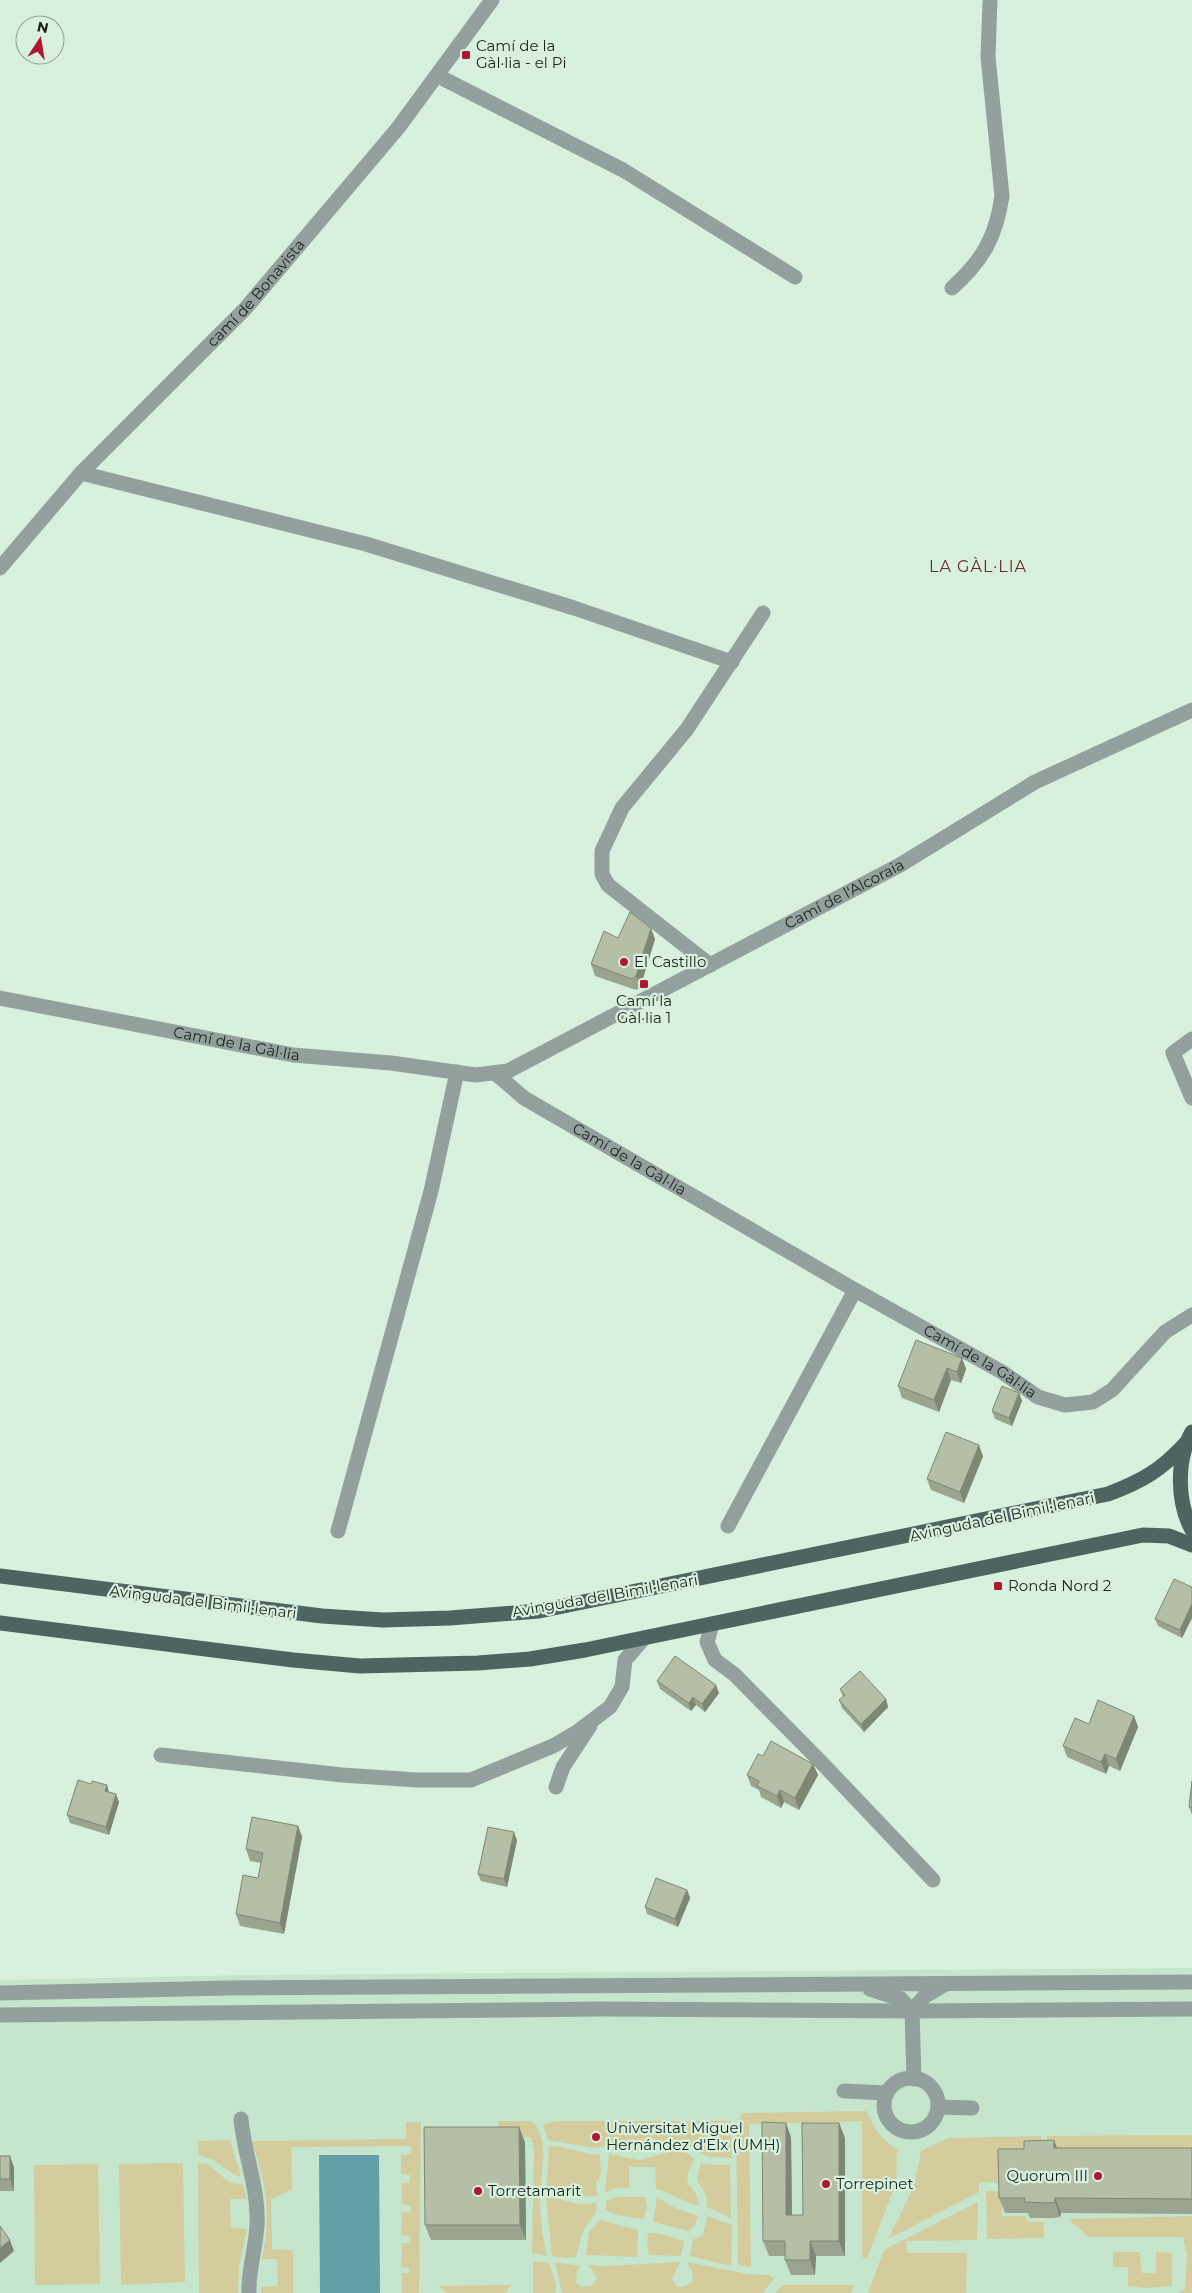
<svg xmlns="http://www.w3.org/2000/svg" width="1192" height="2293" font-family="Montserrat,sans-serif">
<rect width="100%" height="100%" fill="#d8f1de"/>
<!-- built -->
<path fill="#c6e5cd" d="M 1192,1968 L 1192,2293 L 0,2293 L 0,1980 L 249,1975 Z"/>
<!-- green -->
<g fill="#d4cc9c">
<path d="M 866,2111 C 874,2127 881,2140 897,2149 L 896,2183 L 867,2258 L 862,2257 L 862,2121 L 749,2124 L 751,2267 L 738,2265 L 736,2126 L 743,2113 Z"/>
<path d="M 498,2121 L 532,2121 C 552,2140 539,2177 540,2201 C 540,2220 543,2238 547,2256 L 532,2253 L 534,2149 L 531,2137 L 499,2136 Z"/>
<path d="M 555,2121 L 730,2121 L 732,2158 L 708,2157 L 688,2146 L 670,2144 L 630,2152 L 612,2145 L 594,2148 L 548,2140 L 543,2125 Z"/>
<path d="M 406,2122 L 421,2122 L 419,2293 L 402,2293 L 402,2273 L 409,2273 L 409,2268 L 401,2267 L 402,2243 L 410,2243 L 410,2236 L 401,2235 L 402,2212 L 411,2213 L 411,2206 L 402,2204 L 402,2183 L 410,2183 L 410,2175 L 401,2174 L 401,2155 L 411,2154 L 411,2146 L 291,2147 L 292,2190 L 271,2199 L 272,2249 L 293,2250 L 293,2293 L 261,2293 L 261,2287 L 278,2286 L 277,2259 L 262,2259 C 272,2212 266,2186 252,2141 L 406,2139 Z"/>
<path d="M 1192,2135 L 1192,2160 L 1047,2153 L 1047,2136 Z"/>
<path d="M 1041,2136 L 1041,2154 L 1001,2183 L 979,2182 L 979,2192 L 888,2239 C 904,2208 916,2187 921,2151 L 948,2138 Z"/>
<path d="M 230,2140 L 241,2177 C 224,2171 218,2158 199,2156 L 198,2141 Z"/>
<path d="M 549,2146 C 567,2146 583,2154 600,2155 L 601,2174 L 596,2183 L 597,2196 L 579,2197 L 562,2189 L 546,2192 Z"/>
<path d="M 674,2151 L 686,2152 L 694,2159 L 689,2170 L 687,2182 L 696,2194 L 699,2206 C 684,2202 671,2193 656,2189 L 655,2167 L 629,2167 L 629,2188 L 617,2188 L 605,2192 L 609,2154 L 639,2160 Z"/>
<path d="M 183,2163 L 185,2282 L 121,2285 L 119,2164 Z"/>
<path d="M 198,2163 L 208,2164 L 229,2182 L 243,2185 L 247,2199 L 230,2199 L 231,2228 L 247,2229 L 239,2267 L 238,2293 L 199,2293 Z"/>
<path d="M 701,2163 C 712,2166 720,2164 730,2165 L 731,2218 L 707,2207 L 706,2195 L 697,2180 Z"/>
<path d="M 98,2164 L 100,2284 L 35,2285 L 34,2165 Z"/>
<path d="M 986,2191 L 1001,2191 L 1002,2216 L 1026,2216 L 1027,2221 L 1043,2222 L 1044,2238 L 987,2239 Z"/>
<path d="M 617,2197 L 645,2197 L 647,2206 L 644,2219 L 617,2215 L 606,2210 L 606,2201 Z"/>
<path d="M 657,2197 L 675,2208 L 698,2216 L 695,2225 L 689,2231 L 653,2222 Z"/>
<path d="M 546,2198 C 568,2197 574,2209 597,2202 L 596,2212 L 582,2233 L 576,2257 L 565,2258 L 552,2256 Z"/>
<path d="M 978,2202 L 977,2240 L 906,2241 L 907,2253 L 967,2253 L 966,2293 L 868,2293 L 884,2250 Z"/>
<path d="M 707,2216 L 732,2225 L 731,2266 L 690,2256 L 693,2240 L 703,2235 Z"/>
<path d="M 1192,2216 L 1192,2293 L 1178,2293 L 1185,2289 L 1187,2254 L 1183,2237 L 1089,2237 L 1068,2219 Z"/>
<path d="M 600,2220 L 638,2230 L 637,2257 L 586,2255 L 589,2232 Z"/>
<path d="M 648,2233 L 657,2233 L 684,2241 L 681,2256 L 649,2255 L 647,2245 Z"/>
<path d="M 1113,2252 L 1140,2252 L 1142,2273 L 1156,2273 L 1156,2252 L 1172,2253 L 1172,2286 L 1145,2288 L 1128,2286 L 1128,2267 L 1113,2267 Z"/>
<path d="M 533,2261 L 549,2263 L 556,2284 L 555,2293 L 533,2293 Z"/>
<path d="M 555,2262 L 580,2266 L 577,2272 L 576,2283 L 581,2287 L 592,2286 L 597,2278 L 589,2265 L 605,2266 L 680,2262 L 672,2279 L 677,2287 L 685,2286 L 692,2282 L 693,2273 L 687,2262 L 747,2274 L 769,2275 L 774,2278 L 763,2293 L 562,2293 Z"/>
<path d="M 511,2285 L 505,2293 L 447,2293 L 438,2286 Z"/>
<path d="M 783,2285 L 854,2285 L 851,2293 L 775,2293 Z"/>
</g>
<!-- water -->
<path fill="#629fa7" d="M 319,2155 L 379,2155 L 380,2293 L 320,2293 Z"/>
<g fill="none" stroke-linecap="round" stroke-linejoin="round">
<!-- minor -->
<g stroke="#93a19e" stroke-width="15">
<path d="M 438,76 L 623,170 L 795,277"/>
<path d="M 952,288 C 983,260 996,237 1002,196 L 988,57 L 990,0"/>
<path d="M 81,473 L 366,544 L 574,608 L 732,662"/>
<path id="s1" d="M 0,568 L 81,473 L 245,309 L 398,128 L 492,0"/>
<path d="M 710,965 L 608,885 L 602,874 L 602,851 L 622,808 L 687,729 L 763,613"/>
<path id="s2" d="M 0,998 L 293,1055 L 391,1063 L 476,1075 L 508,1071 L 900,865 L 1035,782 L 1192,710"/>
<path d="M 1192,1039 L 1173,1053 L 1192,1098"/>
<path id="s3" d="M 495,1073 L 524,1098 L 855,1290 L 1002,1372 L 1038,1397 L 1065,1405 L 1093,1402 L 1112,1390 L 1165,1332 L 1192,1315"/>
<path d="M 728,1526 L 855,1290"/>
<path d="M 338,1531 L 431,1191 L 457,1072"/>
<path d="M 712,1624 L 707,1642 L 715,1660 L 734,1674 L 820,1761 L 933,1880"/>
<path d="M 161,1755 L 342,1775 L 417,1780 L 471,1780 L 553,1746 L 577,1732 L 610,1707 L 622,1687 L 625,1660 L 644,1638"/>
<path d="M 556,1787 L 563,1767 L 590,1726"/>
<path d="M 870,1989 L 901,1999 L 912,2011"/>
<path d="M 0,1993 L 230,1988 L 1192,1982"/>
<path d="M 0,2015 L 601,2009 L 912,2011 L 1192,2009"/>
<circle cx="911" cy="2105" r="27"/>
<path d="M 914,2079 L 912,2011 L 925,1996 L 944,1985"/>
<path d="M 844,2091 L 887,2093"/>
<path d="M 938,2107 L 972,2108"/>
<path d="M 241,2119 C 244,2154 259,2189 257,2225 C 256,2248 248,2270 249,2293"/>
</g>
<!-- major -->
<g stroke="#4d6560" stroke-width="15">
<path d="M 1192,1432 C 1176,1460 1177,1502 1192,1530"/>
<path d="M 0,1576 L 322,1616 L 383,1620 L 450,1618 L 539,1611 L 1108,1494 C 1143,1481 1161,1470 1187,1442"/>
<path d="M 0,1623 L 293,1660 L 360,1666 L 478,1663 L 530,1659 L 585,1650 L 1143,1535 L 1169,1536 L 1192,1545"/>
</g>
</g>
<!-- wall -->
<g fill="#9ba48f">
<path d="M 618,938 L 655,939 L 640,988 L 636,990 L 595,976 L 591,964 Z"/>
<path d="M 962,1358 L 966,1369 L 961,1383 L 951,1380 L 939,1412 L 902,1398 L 898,1386 Z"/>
<path d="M 1019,1393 L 1022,1401 L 1012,1426 L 995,1419 L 992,1411 Z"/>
<path d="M 983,1456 L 964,1503 L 931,1490 L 927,1479 Z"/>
<path d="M 1192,1587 L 1192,1618 L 1182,1638 L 1158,1626 L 1155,1619 Z"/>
<path d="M 657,1681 L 719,1693 L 705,1712 L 696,1705 L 691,1711 L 660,1689 Z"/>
<path d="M 840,1689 L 886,1699 L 888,1707 L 864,1732 L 842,1708 L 839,1700 L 843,1697 Z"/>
<path d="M 1134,1716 L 1138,1727 L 1120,1771 L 1109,1766 L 1106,1774 L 1067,1757 L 1063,1746 L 1089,1724 Z"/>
<path d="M 763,1756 L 813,1764 L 818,1775 L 799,1810 L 784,1802 L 781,1808 L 761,1797 L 759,1790 L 751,1786 L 747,1775 Z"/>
<path d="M 1192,1781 L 1192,1815 L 1189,1807 Z"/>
<path d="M 91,1784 L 107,1785 L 109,1792 L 119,1802 L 109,1835 L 70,1823 L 67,1815 Z"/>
<path d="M 298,1826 L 302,1837 L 284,1934 L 240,1926 L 236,1914 L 258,1878 L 261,1863 L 250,1861 L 246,1849 Z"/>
<path d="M 517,1840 L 507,1887 L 481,1881 L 478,1874 Z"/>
<path d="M 687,1890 L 690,1898 L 678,1927 L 647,1914 L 645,1907 Z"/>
<path d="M 786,2123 L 791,2138 L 792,2215 L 803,2215 L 845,2138 L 845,2256 L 816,2256 L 815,2275 L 791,2275 L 785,2260 L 785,2256 L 769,2256 L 763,2241 Z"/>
<path d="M 525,2142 L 526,2240 L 431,2240 L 425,2225 Z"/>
<path d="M 1057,2148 L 1192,2148 L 1192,2214 L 1061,2213 L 1060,2217 L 1053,2218 L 1030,2218 L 1028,2213 L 1005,2213 L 999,2198 Z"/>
<path d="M 0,2156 L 10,2156 L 14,2168 L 14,2191 L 0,2191 Z"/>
</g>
<!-- shaded-wall -->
<g fill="#7e8674">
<path d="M 651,928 L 655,939 L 640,988 L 636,976 Z"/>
<path d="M 962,1358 L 966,1369 L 961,1383 L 957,1372 Z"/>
<path d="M 947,1368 L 951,1380 L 939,1412 L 934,1400 Z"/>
<path d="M 1019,1393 L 1022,1401 L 1012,1426 L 1009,1418 Z"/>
<path d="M 979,1445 L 983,1456 L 964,1503 L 960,1492 Z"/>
<path d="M 1192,1604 L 1192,1618 L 1182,1638 L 1180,1630 Z"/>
<path d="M 716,1685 L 719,1693 L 705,1712 L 702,1704 Z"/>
<path d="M 693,1697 L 696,1705 L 691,1711 L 689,1703 Z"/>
<path d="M 886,1699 L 888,1707 L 864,1732 L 861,1724 Z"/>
<path d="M 1134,1716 L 1138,1727 L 1120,1771 L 1116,1759 Z"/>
<path d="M 1105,1754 L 1109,1766 L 1106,1774 L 1101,1762 Z"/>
<path d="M 813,1764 L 818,1775 L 799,1810 L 795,1798 Z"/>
<path d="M 107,1785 L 109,1793 L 105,1791 Z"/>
<path d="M 780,1790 L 784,1802 L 781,1808 L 777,1796 Z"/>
<path d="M 116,1794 L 119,1802 L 109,1835 L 106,1827 Z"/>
<path d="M 298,1826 L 302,1837 L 284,1934 L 280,1923 Z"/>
<path d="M 514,1832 L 517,1840 L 507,1887 L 504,1879 Z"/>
<path d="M 687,1890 L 690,1898 L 678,1927 L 675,1919 Z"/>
<path d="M 786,2123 L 791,2138 L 792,2231 L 786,2215 Z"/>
<path d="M 839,2123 L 845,2138 L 845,2256 L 839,2241 Z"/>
<path d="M 519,2127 L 525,2142 L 526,2240 L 520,2225 Z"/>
<path d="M 1054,2140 L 1060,2156 L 1054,2148 Z"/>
<path d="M 10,2156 L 14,2168 L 14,2191 L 10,2179 Z"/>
<path d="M 1055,2198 L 1061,2213 L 1060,2217 L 1055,2202 Z"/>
<path d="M 10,2240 L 14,2251 L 0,2263 L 0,2248 Z"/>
<path d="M 810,2241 L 816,2256 L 815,2275 L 810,2260 Z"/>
</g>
<!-- building -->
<g fill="#b4bfa6" stroke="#7e8674">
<path d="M 630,912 L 651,928 L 636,976 L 632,979 L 591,964 L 604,931 L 618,938 Z"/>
<path d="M 916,1340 L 962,1358 L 957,1372 L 947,1368 L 934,1400 L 898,1386 Z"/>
<path d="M 1002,1386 L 1019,1393 L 1009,1418 L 992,1411 Z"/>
<path d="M 946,1432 L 979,1445 L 960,1492 L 927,1479 Z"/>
<path d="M 1174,1579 L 1192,1587 L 1192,1604 L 1180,1630 L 1155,1619 Z"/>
<path d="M 675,1656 L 716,1685 L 702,1704 L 693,1697 L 689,1703 L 657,1681 Z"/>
<path d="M 860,1671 L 886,1699 L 861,1724 L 839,1700 L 845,1695 L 840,1689 Z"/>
<path d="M 1098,1700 L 1134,1716 L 1116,1759 L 1105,1754 L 1101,1762 L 1063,1746 L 1075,1718 L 1089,1724 Z"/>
<path d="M 771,1741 L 813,1764 L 795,1798 L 780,1790 L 777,1796 L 757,1786 L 759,1781 L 747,1775 L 758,1754 L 763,1756 Z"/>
<path d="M 78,1780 L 91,1784 L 92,1781 L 107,1785 L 105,1791 L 116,1794 L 106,1827 L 67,1815 Z"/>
<path d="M 1192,1781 L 1192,1808 L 1189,1807 Z"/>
<path d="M 252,1817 L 298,1826 L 280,1923 L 236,1914 L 243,1875 L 258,1878 L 263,1853 L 246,1849 Z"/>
<path d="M 488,1827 L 514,1832 L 504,1879 L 478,1874 Z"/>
<path d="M 656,1878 L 687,1890 L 675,1919 L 645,1907 Z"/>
<path d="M 762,2122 L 786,2123 L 786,2215 L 803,2215 L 802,2123 L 839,2123 L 839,2241 L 810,2241 L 810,2260 L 785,2260 L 785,2241 L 763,2241 Z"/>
<path d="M 424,2127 L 519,2127 L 520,2225 L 425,2225 Z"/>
<path d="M 1054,2140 L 1054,2148 L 1192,2148 L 1192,2199 L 1055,2198 L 1055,2202 L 1048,2203 L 1024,2202 L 1025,2198 L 999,2198 L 998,2149 L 1024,2149 L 1024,2141 Z"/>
<rect x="0" y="2156" width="10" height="23"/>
<path d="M 0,2226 L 10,2240 L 0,2248 Z"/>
</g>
<!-- markers -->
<g fill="#ad1833" stroke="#d8f1de" stroke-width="2">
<rect x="461" y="50" width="10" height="10" rx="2.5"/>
<circle cx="624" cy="962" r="5"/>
<rect x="639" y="979" width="10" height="10" rx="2.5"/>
<rect x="993" y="1581" width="10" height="10" rx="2.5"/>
<circle cx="596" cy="2137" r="5"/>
<circle cx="1098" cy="2176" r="5"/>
<circle cx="826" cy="2184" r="5"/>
<circle cx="478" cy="2191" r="5"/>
</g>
<g text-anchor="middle" stroke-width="4.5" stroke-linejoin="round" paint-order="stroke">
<!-- poi labels -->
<g font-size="15" fill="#1a231c" stroke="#d8f1de" text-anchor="start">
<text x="476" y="51">Camí de la<tspan x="476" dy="17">Gàl·lia - el Pi</tspan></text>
<text x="634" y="967">El Castillo</text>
<text x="644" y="1006" text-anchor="middle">Camí la<tspan x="644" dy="17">Gàl·lia 1</tspan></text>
<text x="1008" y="1591">Ronda Nord 2</text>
<text x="606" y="2133">Universitat Miguel<tspan x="606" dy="17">Hernández d'Elx (UMH)</tspan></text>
<text x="1088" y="2181" text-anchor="end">Quorum III</text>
<text x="836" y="2189">Torrepinet</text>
<text x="488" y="2196">Torretamarit</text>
</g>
<!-- street labels -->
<g font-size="15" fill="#1a231c" stroke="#d8f1de">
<text dy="5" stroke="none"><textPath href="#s1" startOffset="376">camí de Bonavista</textPath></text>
<text dy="5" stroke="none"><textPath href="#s2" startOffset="895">Camí de l'Alcoraia</textPath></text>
<text dy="5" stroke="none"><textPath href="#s2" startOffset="241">Camí de la Gàl·lia</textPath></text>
<text dy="5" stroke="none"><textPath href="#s3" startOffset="160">Camí de la Gàl·lia</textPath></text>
<text dy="5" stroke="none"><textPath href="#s3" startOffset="565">Camí de la Gàl·lia</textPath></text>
<text transform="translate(1002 1517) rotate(-12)" y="5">Avinguda del Bimil·lenari</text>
<text transform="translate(605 1596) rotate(-10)" y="5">Avinguda del Bimil·lenari</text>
<text transform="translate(203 1602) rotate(7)" y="5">Avinguda del Bimil·lenari</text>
</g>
<!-- neighbourhood labels -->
<g font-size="16" letter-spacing="1" fill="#6d262b" stroke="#d8f1de">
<text x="978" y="572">LA GÀL·LIA</text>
</g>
</g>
<!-- north arrow -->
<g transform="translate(40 40) rotate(12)"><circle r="24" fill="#d8f1de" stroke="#8c9f90"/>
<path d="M0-4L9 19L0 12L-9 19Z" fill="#ad1833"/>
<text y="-8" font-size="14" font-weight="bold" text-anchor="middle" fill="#1a231c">N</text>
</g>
</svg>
